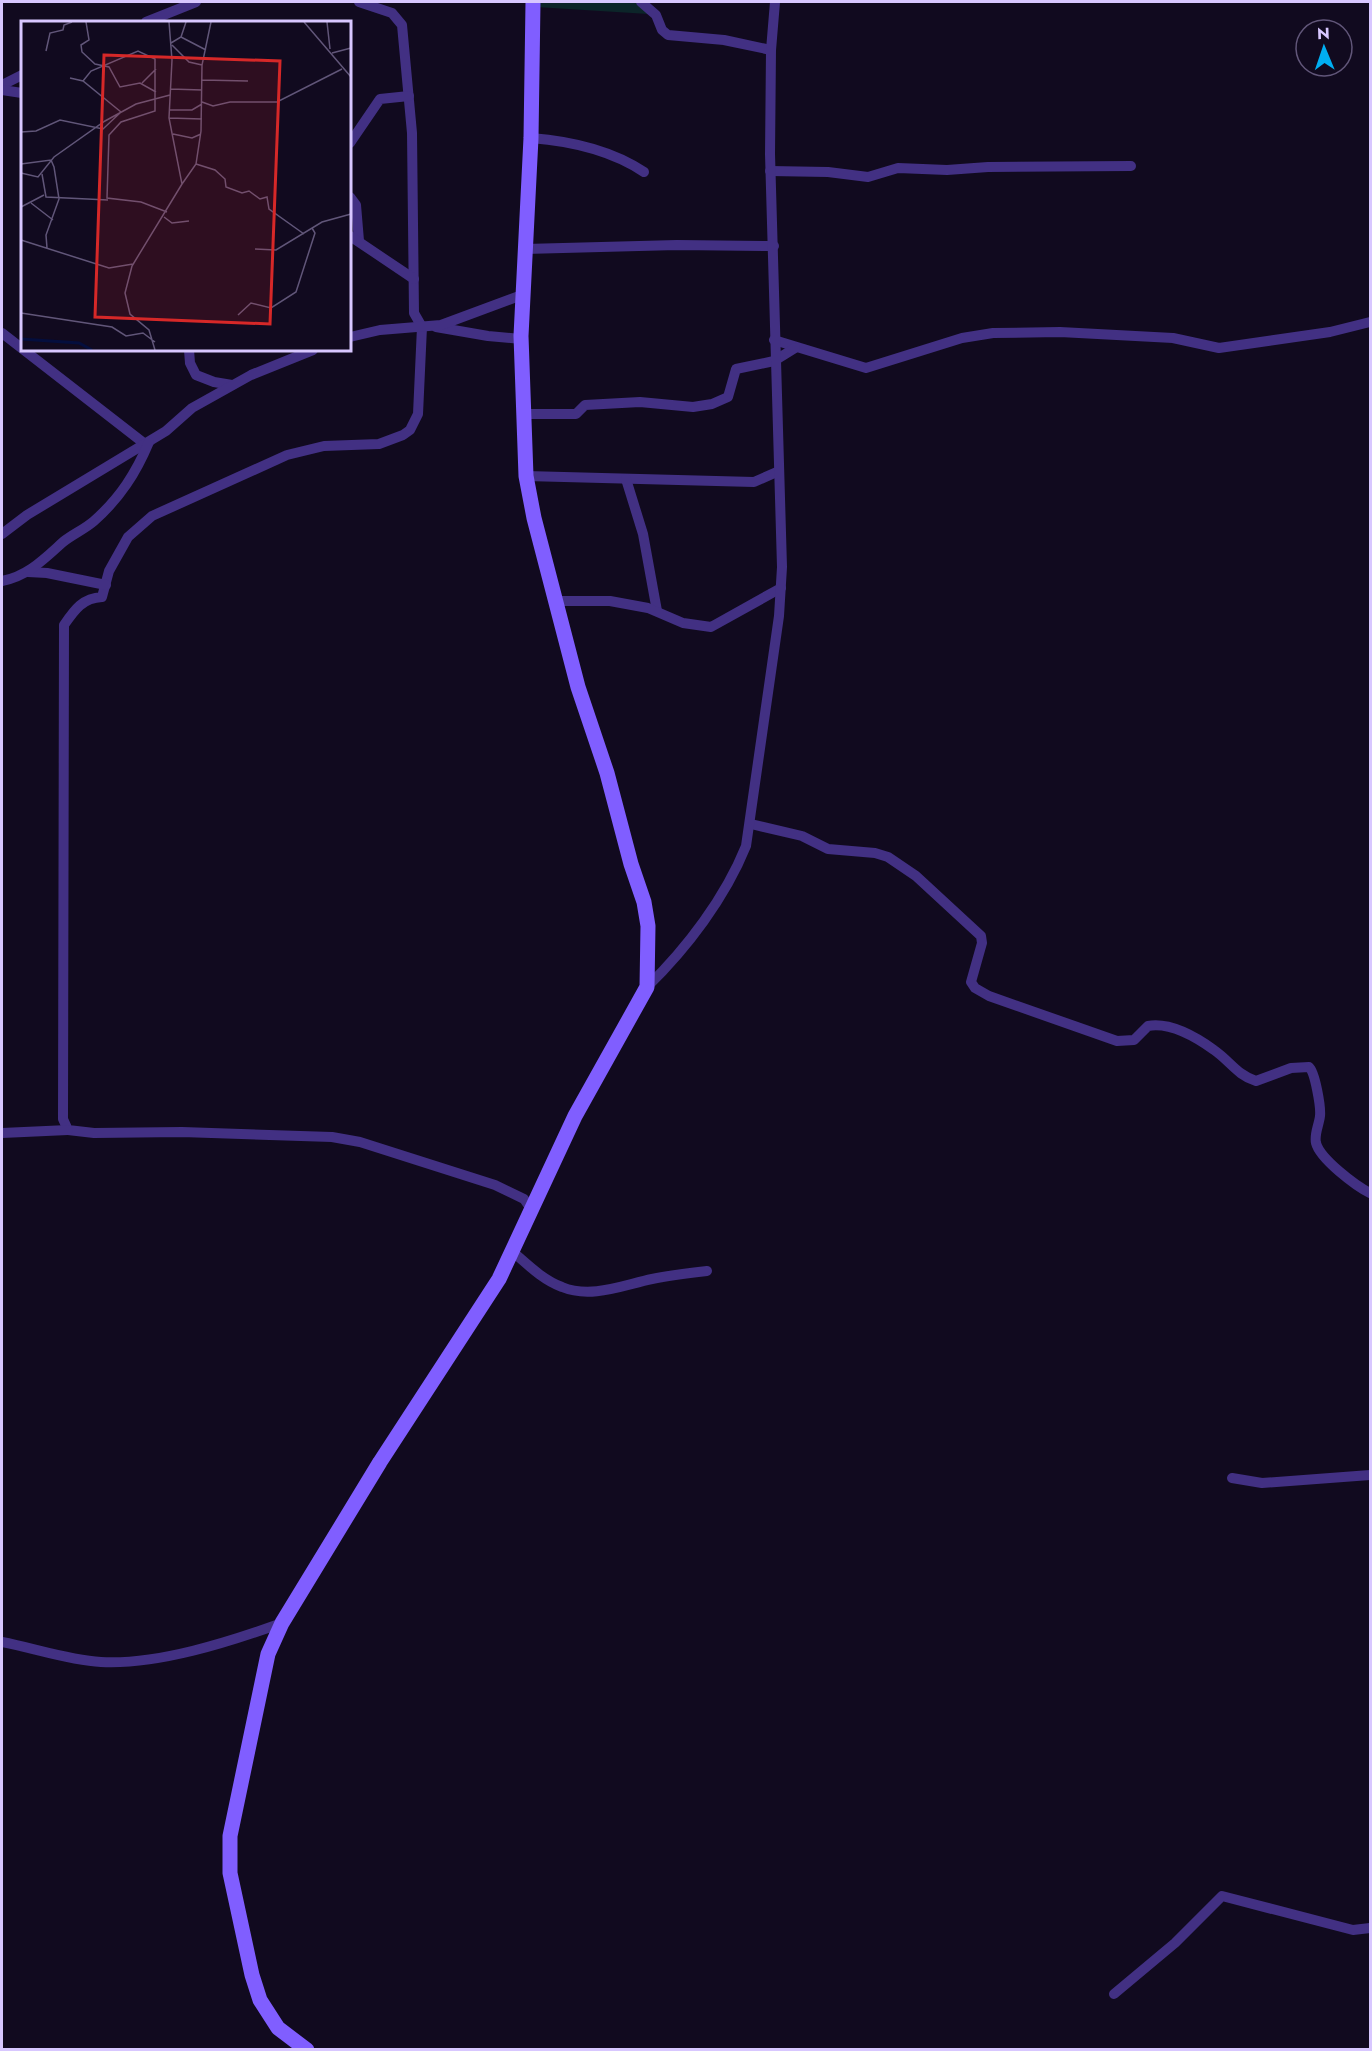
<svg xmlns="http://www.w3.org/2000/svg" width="1372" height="2051" font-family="Jost,sans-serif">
<rect width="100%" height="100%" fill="#110a1f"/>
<!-- green -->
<path fill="#0c2529" d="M 535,2 L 649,2 L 648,14 L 536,7 Z"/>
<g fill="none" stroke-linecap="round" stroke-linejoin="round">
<!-- street -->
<g stroke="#423083" stroke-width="10">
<path d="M 359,2 L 392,13 L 402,25 L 412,133 L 414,313 L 422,327 L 418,414 L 410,430 L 403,435 L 379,444 L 324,446 L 287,455 L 152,516 L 128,537 L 109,571 L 102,597 C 83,598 75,609 64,625 L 63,1119 L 68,1130 L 94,1133 L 182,1132 L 332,1137 L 360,1142 L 495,1185 L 524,1199 L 531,1209"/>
<path d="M 641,2 L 656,15 L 662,30 L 668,35 L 724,40 L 771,50"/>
<path d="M 146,22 L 196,2"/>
<path d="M 2,85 L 22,75"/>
<path d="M 2,90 L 22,93"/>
<path d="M 531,138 C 570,141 611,150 644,172"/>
<path d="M 350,143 L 380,99 L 409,96"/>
<path d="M 770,171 L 828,172 L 868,177 L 898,168 L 947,170 L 988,167 L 1131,166"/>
<path d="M 350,197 L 356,205 L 359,241"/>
<path d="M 350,236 L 414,279"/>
<path d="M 525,249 L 677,245 L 774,246"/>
<path d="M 436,327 L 488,336 L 521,339"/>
<path d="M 2,333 L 145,444"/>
<path d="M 350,337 L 380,330 L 441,325 L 522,295"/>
<path d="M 774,340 L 866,368 L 962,338 L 993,333 L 1060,332 L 1173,338 L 1219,348 L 1330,332 L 1370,322"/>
<path d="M 189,350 L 190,363 L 196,375 L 214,382 L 232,385"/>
<path d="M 522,414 L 576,414 L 585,405 L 640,402 L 693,407 L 712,404 L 728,397 L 736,369 L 774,361 L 795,348"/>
<path d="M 526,476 L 754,482 L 779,471"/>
<path d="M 626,479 L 643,534 L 657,611"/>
<path d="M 2,534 L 27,515 L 166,431 L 192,408 L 251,375 L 313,350"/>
<path d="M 28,572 L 47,573 L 106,585"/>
<path d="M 2,581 C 28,576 44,559 63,542 C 73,534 85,529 94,521 C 120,498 136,473 149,442"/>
<path d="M 557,601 L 610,601 L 648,608 L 683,623 L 711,627 L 781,588"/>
<path d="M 751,824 L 802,836 L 828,849 L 875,853 L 888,857 L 916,876 L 981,936 L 982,943 L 971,982 L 975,988 L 989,996 L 1117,1041 L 1134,1040 L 1148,1026 C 1170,1022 1196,1037 1214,1050 C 1230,1061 1237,1075 1256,1081 L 1291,1068 L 1309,1067 C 1315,1072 1321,1107 1320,1116 C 1319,1125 1314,1134 1316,1143 C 1320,1159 1356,1186 1370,1193"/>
<path d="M 647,987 C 687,948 725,898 746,846 L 779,616 L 782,567 L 770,154 L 771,50 L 775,2"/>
<path d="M 2,1133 L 68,1130"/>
<path d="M 513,1252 C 528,1265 543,1280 562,1287 C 591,1299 623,1285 652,1279 C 671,1275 689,1273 707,1271"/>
<path d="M 1232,1478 L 1262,1483 L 1370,1475"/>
<path d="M 2,1642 C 34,1648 68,1660 101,1662 C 158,1665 229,1642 282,1623"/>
<path d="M 1114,1994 L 1175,1943 L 1222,1896 L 1353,1930 L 1370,1928"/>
</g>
<!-- secondary -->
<path stroke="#805eff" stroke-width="15" d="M 307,2050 L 278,2028 L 260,2000 L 252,1975 L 230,1873 L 230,1836 L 268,1654 L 282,1623 L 380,1462 L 499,1279 L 575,1116 L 647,987 L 648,926 L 644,902 L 631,864 L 607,773 L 578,687 L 534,518 L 526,476 L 521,336 L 531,138 L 533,2"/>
</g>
<!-- overview -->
<g transform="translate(21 21)">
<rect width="330" height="330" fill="#110a1f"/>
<path fill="none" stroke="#040e3d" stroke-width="3" d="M 0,318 L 58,322 L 71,329"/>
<path fill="none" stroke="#615679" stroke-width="1.5" d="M 65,1 L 68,19 L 60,24 L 61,31 L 74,43 L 88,46 L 99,66 L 119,62 L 135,71M 283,1 L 330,56M 306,1 L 309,28M 160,16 L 185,29M 150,22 L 160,16 L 165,1M 151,24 L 168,41 L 181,44M 25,30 L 29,12 L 42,9 L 43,4 L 51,1M 311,32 L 330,27M 49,57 L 62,60 L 100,91M 181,59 L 227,60M 62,60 L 70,50 L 117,30 L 134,38 L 134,90 L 100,101 L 88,114 L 86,177 L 120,181 L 146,191M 121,62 L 135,48M 149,68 L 181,69M 181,81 L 192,85 L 209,81 L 256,81 L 321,48M 148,89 L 171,89 L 181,83M 148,97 L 181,98M 0,111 L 15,110 L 39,99 L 82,108 L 100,91M 152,113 L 171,117 L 180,113M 0,143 L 30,139 L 33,146 L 38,178 L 25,214 L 26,227M 175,143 L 194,149 L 204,158 L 205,166 L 221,172 L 228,170 L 239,178 L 246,176 L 248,188 L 283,213M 0,152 L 17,156 L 33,136 L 84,100 L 115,83 L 149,74M 21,153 L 25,176 L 87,179M 161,163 L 175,143 L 180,110 L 181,44 L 190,1M 10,182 L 32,199M 0,186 L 23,174M 143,196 L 151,202 L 168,200M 0,219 L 88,247 L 112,243M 234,228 L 255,229 L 301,201 L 330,193M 0,292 L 91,306 L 105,315 L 122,312 L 134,321M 217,294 L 230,282 L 250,287 L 275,271 L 294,212 L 291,207M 134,329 L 128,309 L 109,293 L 104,272 L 111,245 L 161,163 L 148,97 L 151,39 L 148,1"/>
<path fill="#d62828" fill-opacity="0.15" stroke="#d62828" stroke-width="3" d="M 83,34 L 259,40 L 249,303 L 74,296 Z"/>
<rect width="330" height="330" fill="none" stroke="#d8c7ff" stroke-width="3"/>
</g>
<!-- border -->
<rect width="1372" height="2051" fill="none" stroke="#d8c7ff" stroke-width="6"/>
<!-- north arrow -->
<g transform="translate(1324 48) rotate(358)"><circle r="28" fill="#110a1f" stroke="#615679" stroke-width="1.5"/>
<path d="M0-4.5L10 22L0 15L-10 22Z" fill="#00aef2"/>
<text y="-9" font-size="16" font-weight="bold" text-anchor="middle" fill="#d8c7ff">N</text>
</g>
</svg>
